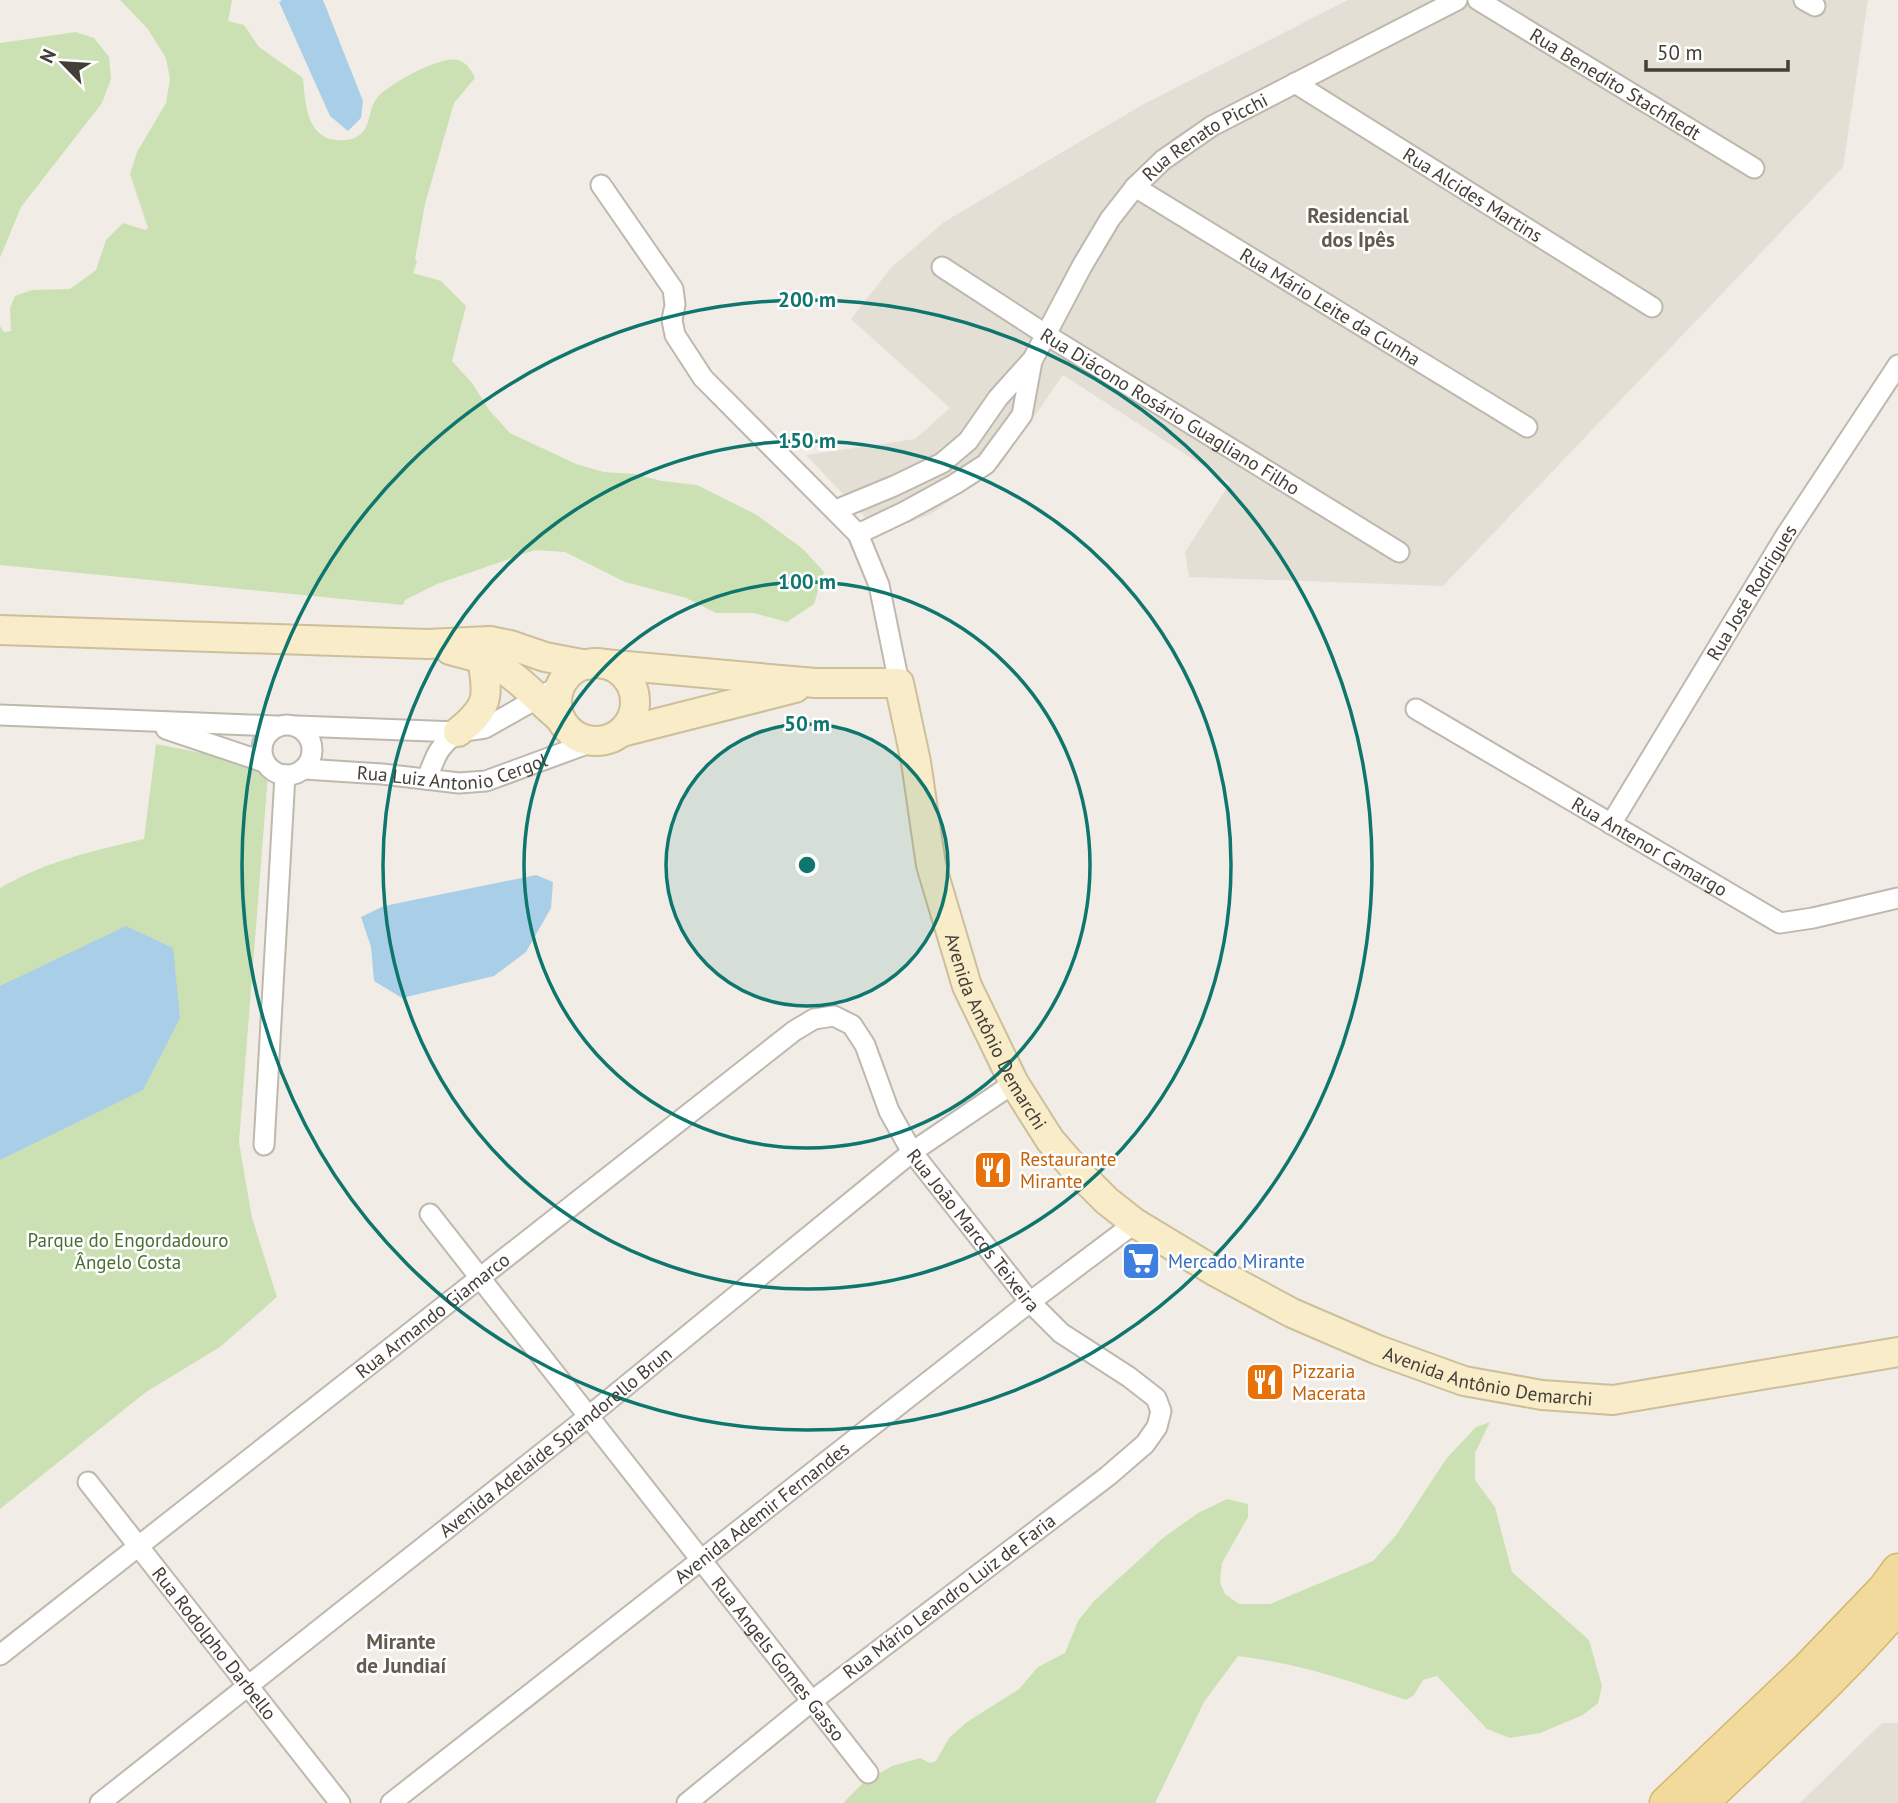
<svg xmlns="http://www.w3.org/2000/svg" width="1898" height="1803" font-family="'PT Sans',sans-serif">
<rect width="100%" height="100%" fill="#f1ede6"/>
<!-- residential -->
<g fill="#e4dfd5">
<path d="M 1348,0 L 1868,0 L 1843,167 L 1443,586 L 1189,577 L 1185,552 L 1230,483 L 1063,375 L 999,467 L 931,514 L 880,533 L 806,455 L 915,439 L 950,408 L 851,319 L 891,268 L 944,222 L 1142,105 Z"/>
<path d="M 1882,1723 L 1898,1723 L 1898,1803 L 1800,1803 Z"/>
</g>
<!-- green -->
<g fill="#cce1b3">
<path d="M 120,0 L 232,0 L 228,21 L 244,25 L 259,47 L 303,78 C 305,101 306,136 335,140 C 345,141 353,140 361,134 C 370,126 369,109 376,99 C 387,85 439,56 457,60 C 467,62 471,70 475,78 L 454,103 L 425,204 L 415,259 L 417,261 L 413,273 L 441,281 L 466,306 L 452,361 L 472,383 L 490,411 L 510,433 L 576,464 L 604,472 L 634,474 L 662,481 L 697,485 L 757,515 L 803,549 L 824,572 L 814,604 L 787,622 L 754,613 L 716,613 L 686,598 L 625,582 L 565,552 L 535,550 L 437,584 L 405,600 L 403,605 L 0,565 L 0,326 L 4,332 L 11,331 L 10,308 L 15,296 L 32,290 L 70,289 L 96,270 L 106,240 L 123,223 L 145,230 L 148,228 L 130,174 L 137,152 L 166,103 L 170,79 L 166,58 L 147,28 Z"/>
<path d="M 76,32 L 94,38 L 109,57 L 111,79 L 102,103 L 21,207 L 0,258 L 0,43 Z"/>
<path d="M 156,744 L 253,763 L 268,775 L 239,1142 L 252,1218 L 277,1297 L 220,1347 L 146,1392 L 0,1509 L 0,888 C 44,862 95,850 144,839 Z"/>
<path d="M 1490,1422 L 1475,1453 L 1475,1480 L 1495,1507 L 1512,1572 L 1589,1640 L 1602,1686 L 1598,1703 L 1583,1715 L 1540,1733 L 1510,1738 L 1487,1729 L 1437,1676 L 1423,1680 L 1414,1695 L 1406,1700 C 1351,1681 1296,1663 1238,1656 L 1204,1702 L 1155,1803 L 843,1803 L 863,1783 L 892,1766 L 920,1758 L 930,1763 L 936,1761 L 949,1738 L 967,1722 L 1019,1689 L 1038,1667 L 1065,1653 L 1078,1621 L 1094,1601 L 1163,1538 L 1198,1513 L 1227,1499 L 1248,1504 L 1248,1517 L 1222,1563 L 1220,1582 L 1225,1594 L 1239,1604 L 1270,1604 L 1373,1561 L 1397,1534 L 1446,1459 L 1476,1427 Z"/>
</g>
<!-- water -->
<g fill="#a9cee7">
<path d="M 282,0 L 323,0 L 363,101 L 361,118 L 348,131 L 330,116 L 279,2 Z"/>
<path d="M 536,875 L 553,882 L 551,908 L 526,952 L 494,976 L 402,998 L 374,981 L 371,947 L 361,917 L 384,906 Z"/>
<path d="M 126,926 L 173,948 L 180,1018 L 143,1090 L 0,1160 L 0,986 Z"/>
</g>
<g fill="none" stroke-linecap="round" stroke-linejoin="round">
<!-- street casing -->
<g stroke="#beb8ad" stroke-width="23">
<g id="street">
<path id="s1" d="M 1478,0 L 1754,168"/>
<path d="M 1804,0 L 1815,6"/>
<path id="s2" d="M 1295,83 L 1652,307"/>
<path d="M 601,185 L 673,289 L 675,305 L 672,320 L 675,335 L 703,378 L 858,534 L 879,585 L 899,683"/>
<path id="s3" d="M 1135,187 L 1527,427"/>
<path id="s4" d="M 942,267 L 1045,334 L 1399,552"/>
<path id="s5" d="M 836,510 L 894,486 L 942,463 L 968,441 L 998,398 L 1033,359 L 1082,266 L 1110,219 L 1135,187 L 1163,160 L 1212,126 L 1457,0"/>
<path d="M 858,534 L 904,512 L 955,484 L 986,464 L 1022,415 L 1032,361"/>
<path id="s6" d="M 1416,709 L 1780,923 L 1813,918 L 1898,898"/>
<path d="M 0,715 L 276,726"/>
<circle cx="287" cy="750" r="25"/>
<path d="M 297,726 L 458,732 L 485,728 L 561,685"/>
<path d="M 166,729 L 264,762"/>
<path id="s7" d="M 304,769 L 382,774 L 459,783 L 486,781 L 595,741"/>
<path d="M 427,779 C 436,755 437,748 458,732"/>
<path id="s8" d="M 1611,824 L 1786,535 L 1898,365"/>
<path d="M 264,1145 L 285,775"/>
<path id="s9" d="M 430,1214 L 868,1773"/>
<path id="s10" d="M 88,1482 L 340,1803"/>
<path id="s11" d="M 0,1655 L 794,1031 L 814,1019 L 834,1016 L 852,1025 L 865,1045 L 889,1111 L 912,1152 L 1030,1302 L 1061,1333 L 1129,1377 L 1156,1398 L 1161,1411 L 1157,1427 L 1145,1444 L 1108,1476 L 812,1701 L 687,1803"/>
<path id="s12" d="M 100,1803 L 589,1416 L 912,1152 L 1014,1083"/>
<path id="s13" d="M 391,1803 L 1030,1302 L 1135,1223"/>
</g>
</g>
<!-- secondary casing -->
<g stroke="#ccbf9a" stroke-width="32">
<g id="secondary">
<path d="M 0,630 L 427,644 L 490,641 L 510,645 L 545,657 L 587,665"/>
<path d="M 450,650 C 464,654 479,657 492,663 C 516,674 539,701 560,718"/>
<circle cx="596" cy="702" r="39"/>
<path id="s14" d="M 604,664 L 815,683 L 899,683 L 916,762 L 931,865 L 967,986 L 1014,1083 L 1050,1140 L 1075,1169 L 1107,1201 L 1135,1223 L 1216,1272 L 1292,1313 L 1378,1350 L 1464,1381 L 1542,1395 L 1613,1400 L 1898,1352"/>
<path d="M 458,732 C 489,707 489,697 482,659"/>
<path d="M 622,732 L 795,688"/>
</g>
</g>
<!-- primary casing -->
<g stroke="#d5b66f" stroke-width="35">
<g id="primary">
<path d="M 1666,1803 L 1807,1669 L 1884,1589 L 1898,1570"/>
<path d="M 1702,1803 C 1768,1739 1838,1677 1898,1607"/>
</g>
</g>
<!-- street -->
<use href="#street" stroke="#fff" stroke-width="19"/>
<!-- secondary -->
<use href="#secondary" stroke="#f8ecc9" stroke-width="28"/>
<!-- primary -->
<use href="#primary" stroke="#f2da9d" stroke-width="32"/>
</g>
<!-- distance rings -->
<circle cx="807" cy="865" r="141" fill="#0f766e" fill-opacity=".12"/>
<g fill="none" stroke="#0f766e" stroke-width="3.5">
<circle cx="807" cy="865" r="141"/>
<circle cx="807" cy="865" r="283"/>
<circle cx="807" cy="865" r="424"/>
<circle cx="807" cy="865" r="565"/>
</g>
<!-- icons -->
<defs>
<g id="restaurant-square" transform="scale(2.0125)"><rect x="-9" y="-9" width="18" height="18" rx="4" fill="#e8710a" stroke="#fff"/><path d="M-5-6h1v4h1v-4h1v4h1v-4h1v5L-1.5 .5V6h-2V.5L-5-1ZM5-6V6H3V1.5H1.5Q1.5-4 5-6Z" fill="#fff"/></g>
<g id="supermarket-square" transform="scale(2.0125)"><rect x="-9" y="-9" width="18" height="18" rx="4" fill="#3f7fe0" stroke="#fff"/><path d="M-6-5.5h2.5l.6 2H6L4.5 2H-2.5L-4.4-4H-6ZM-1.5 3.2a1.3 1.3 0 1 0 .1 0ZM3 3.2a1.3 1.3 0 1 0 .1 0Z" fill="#fff"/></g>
</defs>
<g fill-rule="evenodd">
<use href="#restaurant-square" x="993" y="1170"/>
<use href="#supermarket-square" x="1141" y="1261"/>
<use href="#restaurant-square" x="1265" y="1382"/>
</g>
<g text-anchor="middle" stroke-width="5" stroke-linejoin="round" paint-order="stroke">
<!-- street labels -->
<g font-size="19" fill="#433e36" stroke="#fff">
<text dy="7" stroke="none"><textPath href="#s1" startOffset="161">Rua Benedito Stachfledt</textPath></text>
<text dy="7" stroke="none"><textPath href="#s5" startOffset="542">Rua Renato Picchi</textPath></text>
<text dy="7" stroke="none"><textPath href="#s2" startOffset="210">Rua Alcides Martins</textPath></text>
<text dy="7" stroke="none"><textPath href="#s3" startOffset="229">Rua Mário Leite da Cunha</textPath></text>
<text dy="7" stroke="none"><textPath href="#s4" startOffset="270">Rua Diácono Rosário Guagliano Filho</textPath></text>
<text dy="7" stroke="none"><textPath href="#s8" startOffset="271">Rua José Rodrigues</textPath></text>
<text dy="7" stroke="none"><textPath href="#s7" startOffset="150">Rua Luiz Antonio Cergol</textPath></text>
<text dy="7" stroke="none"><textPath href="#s6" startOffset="271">Rua Antenor Camargo</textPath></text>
<text dy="7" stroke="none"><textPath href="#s14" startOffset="660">Avenida Antônio Demarchi</textPath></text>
<text dy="7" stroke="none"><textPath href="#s11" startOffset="1314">Rua João Marcos Teixeira</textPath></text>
<text dy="7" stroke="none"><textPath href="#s11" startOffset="550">Rua Armando Giamarco</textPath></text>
<text dy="7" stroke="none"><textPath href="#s14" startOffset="1290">Avenida Antônio Demarchi</textPath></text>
<text dy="7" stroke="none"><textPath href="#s12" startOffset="581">Avenida Adelaide Spiandorello Brun</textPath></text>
<text dy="7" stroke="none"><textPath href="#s13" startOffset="471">Avenida Ademir Fernandes</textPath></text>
<text transform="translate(949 1596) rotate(-37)" y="7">Rua Mário Leandro Luiz de Faria</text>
<text dy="7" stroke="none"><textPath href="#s10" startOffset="205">Rua Rodolpho Darbello</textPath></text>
<text dy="7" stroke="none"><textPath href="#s9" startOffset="565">Rua Angels Gomes Gasso</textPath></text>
</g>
<!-- food labels -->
<g font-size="19" fill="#c56008" stroke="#fff" text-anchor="start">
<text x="1020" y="1166">Restaurante<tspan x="1020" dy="22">Mirante</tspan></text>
<text x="1292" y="1378">Pizzaria<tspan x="1292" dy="22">Macerata</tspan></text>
</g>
<!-- park labels -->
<g font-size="19" fill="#486d30" stroke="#fff">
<text x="128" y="1247">Parque do Engordadouro<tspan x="128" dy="22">Ângelo Costa</tspan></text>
</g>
<!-- shop labels -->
<g font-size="19" fill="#366cbe" stroke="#fff" text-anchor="start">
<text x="1168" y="1268">Mercado Mirante</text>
</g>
<!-- neighbourhood labels -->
<g font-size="21" font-weight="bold" fill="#645b4f" stroke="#fff">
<text x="1358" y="223">Residencial<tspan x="1358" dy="24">dos Ipês</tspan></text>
<text x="401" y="1649">Mirante<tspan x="401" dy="24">de Jundiaí</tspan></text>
</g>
</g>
<circle cx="807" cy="865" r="10" fill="#0f766e" stroke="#fff" stroke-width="3.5"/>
<g font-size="21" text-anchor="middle" font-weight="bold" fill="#0f766e" stroke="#fff" stroke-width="5" stroke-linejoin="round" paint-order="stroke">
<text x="807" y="307">200 m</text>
<text x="807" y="448">150 m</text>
<text x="807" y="589">100 m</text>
<text x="807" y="731">50 m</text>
</g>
<!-- north arrow -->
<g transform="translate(63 63) rotate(295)" stroke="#ffffff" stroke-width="5" paint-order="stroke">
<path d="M0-5L12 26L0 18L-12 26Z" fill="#433e36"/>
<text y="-10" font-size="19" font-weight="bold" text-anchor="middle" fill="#433e36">N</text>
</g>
<!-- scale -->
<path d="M1646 60v10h142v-10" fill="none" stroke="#433e36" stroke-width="3.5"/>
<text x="1657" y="60" font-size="21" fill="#433e36" stroke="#ffffff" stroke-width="5" paint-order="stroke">50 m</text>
</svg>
